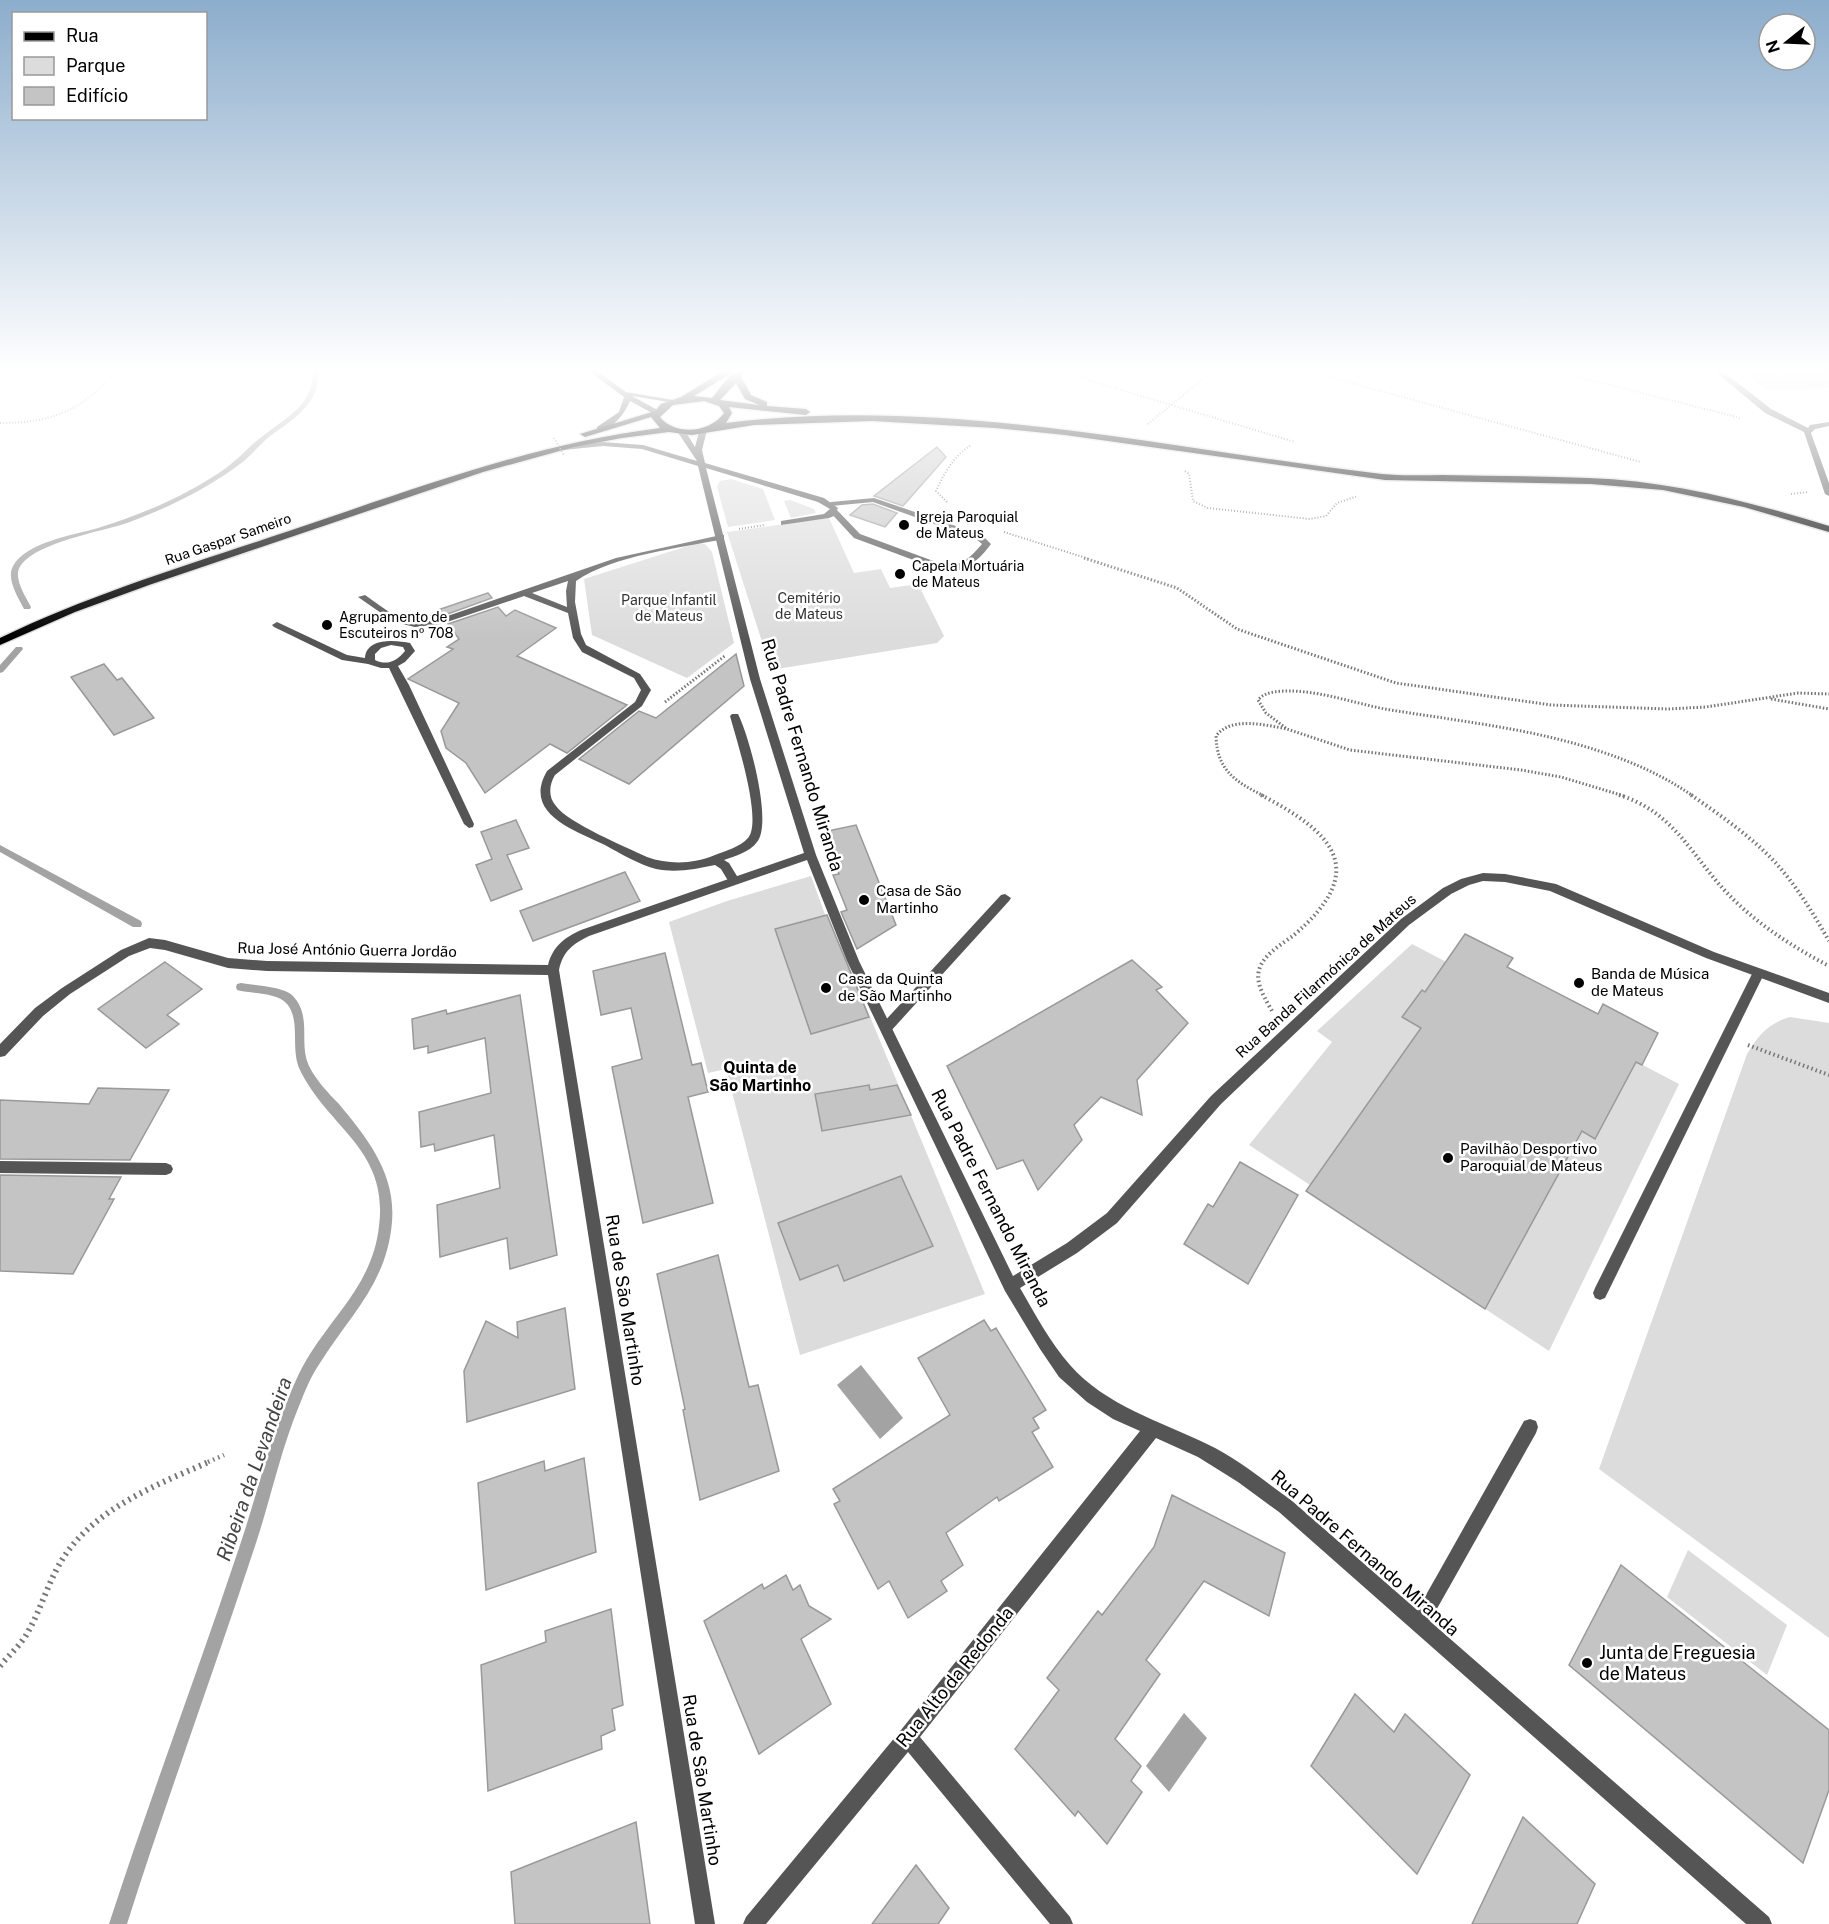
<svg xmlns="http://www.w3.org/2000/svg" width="1829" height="1924" font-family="'Public Sans',sans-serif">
<rect width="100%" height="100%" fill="#fff"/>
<!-- green -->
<g fill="#dcdcdc">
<path d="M 1740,369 L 1829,369 L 1829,388 L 1767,390 Z"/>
<path d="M 731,479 L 763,489 L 775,520 L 728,527 L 717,487 L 720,481 Z"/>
<path d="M 790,500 L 814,509 L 816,513 L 791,518 L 784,501 Z"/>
<path d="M 829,518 L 854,573 L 881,569 L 890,588 L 918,584 L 944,636 L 937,643 L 771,670 L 727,532 Z"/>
<path d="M 697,543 L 705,544 L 712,552 L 734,643 L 687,678 L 592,635 L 584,579 Z"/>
<path d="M 811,876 L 836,945 L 840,944 L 985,1294 L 800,1355 L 726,1069 L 708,1073 L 669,922 L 727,901 Z"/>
<path d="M 1412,944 L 1679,1084 L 1549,1351 L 1306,1191 L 1310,1185 L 1249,1145 L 1332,1042 L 1317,1031 Z"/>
<path d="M 1790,1017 L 1829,1023 L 1829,1638 L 1599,1469 L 1747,1054 C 1758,1035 1769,1023 1790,1017 Z"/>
<path d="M 1688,1550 L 1787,1625 L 1767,1675 L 1667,1597 Z"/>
</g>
<!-- water -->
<g fill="#a3a3a3">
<path d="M 861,1365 L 903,1418 L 880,1439 L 837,1385 Z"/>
<path d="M 1184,1713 L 1207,1738 L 1169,1792 L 1146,1766 Z"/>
</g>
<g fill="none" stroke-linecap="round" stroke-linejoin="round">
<!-- stream -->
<g fill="#a3a3a3" fill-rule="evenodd">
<path d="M 312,369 L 318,369 C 322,402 294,419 270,436 C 261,443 253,453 244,461 C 209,488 168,508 127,523 C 100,532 38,542 21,565 C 12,577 25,595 31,607 L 30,609 L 24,609 C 18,597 6,579 13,566 C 26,542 74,535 98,528 C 143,514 188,495 226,468 C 240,458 250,445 264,435 C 287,417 316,403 312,369 Z"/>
<path d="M 16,647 L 22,647 L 23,649 L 3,672 L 0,673 L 0,665 Z"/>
<path d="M 0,845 L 141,921 L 142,924 L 141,927 L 133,927 L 0,852 Z"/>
<path d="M 241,983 C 254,985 284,987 292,995 C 313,1016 298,1043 309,1066 C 316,1080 328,1093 339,1104 C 368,1139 396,1174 392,1222 C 387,1283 350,1315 320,1363 C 311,1376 305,1391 299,1406 C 280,1452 270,1502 254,1549 C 213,1674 167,1798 127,1924 L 109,1924 C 150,1798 197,1674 239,1548 C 255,1501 266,1453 285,1407 C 292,1389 299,1371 310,1354 C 338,1310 373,1281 379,1226 C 389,1149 328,1128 300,1070 C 290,1050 301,1020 287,1004 C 277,992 252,994 237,990 L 236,987 L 237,984 Z"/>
</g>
</g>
<!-- building -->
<g fill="#c4c4c4" stroke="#999" stroke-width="1.5">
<path d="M 937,447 L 946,457 L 903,506 L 874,496 Z"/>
<path d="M 873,504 L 897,513 L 885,527 L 850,515 L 862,505 Z"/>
<path d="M 488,593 L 492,598 L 442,616 L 438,610 Z"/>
<path d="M 498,607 L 506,616 L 515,610 L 556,628 L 517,656 L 627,705 L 567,753 L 550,744 L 485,793 L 466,763 L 446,748 L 441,731 L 459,703 L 408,679 L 453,649 L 447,647 L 459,639 L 448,624 Z"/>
<path d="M 736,654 L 744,686 L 629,784 L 579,759 L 639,711 L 656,718 Z"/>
<path d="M 104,664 L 117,680 L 122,678 L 154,718 L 114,735 L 71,677 Z"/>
<path d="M 516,820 L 529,848 L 507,855 L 522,889 L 491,901 L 476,865 L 492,859 L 481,832 Z"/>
<path d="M 856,825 L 896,925 L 857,949 L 841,912 L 847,910 L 833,875 L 839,874 L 823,832 Z"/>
<path d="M 625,872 L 640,901 L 533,941 L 520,911 Z"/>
<path d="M 827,915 L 869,1017 L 811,1034 L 775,929 Z"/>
<path d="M 1465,934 L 1513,958 L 1507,967 L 1598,1014 L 1603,1004 L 1658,1033 L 1642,1065 L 1636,1062 L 1595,1139 L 1582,1131 L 1485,1309 L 1306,1191 L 1421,1028 L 1402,1017 L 1422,990 L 1425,992 Z"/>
<path d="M 665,953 L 692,1065 L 701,1063 L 708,1092 L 688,1097 L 713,1203 L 643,1223 L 612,1067 L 642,1059 L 631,1008 L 601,1015 L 593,971 Z"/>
<path d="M 1132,960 L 1162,987 L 1156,990 L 1188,1023 L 1137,1080 L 1142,1115 L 1101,1097 L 1074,1125 L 1082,1140 L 1038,1190 L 1023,1160 L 997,1169 L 947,1066 Z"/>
<path d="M 165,962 L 202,989 L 167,1015 L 179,1024 L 146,1048 L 98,1009 Z"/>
<path d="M 520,995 L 557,1255 L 510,1269 L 507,1238 L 440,1257 L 437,1205 L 500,1188 L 494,1135 L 435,1151 L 434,1144 L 421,1147 L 419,1112 L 491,1093 L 485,1038 L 428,1053 L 428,1046 L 414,1049 L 412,1019 L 446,1010 L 447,1014 Z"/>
<path d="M 869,1085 L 870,1090 L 897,1085 L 911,1115 L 822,1131 L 815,1094 Z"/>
<path d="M 98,1088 L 169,1090 L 130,1160 L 0,1159 L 0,1100 L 89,1104 Z"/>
<path d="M 1240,1162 L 1298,1195 L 1248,1284 L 1184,1244 L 1208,1204 L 1213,1207 Z"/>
<path d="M 0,1175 L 121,1177 L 109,1199 L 114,1199 L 73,1274 L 0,1271 Z"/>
<path d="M 901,1176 L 933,1246 L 844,1281 L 838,1265 L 800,1280 L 778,1223 Z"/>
<path d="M 718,1255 L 749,1387 L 758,1385 L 779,1471 L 700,1500 L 683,1410 L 685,1409 L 657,1274 Z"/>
<path d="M 565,1308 L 575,1389 L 467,1422 L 464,1371 L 486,1321 L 518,1338 L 517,1322 Z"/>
<path d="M 984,1320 L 991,1331 L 996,1328 L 1046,1410 L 1033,1418 L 1039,1428 L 1032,1432 L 1053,1467 L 999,1501 L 997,1497 L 946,1533 L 963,1565 L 941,1581 L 947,1591 L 908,1618 L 889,1581 L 878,1589 L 834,1504 L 840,1501 L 833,1489 L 950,1415 L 918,1358 Z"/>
<path d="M 584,1458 L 596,1552 L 486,1590 L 478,1483 L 544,1461 L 545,1471 Z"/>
<path d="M 1172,1495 L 1285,1553 L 1269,1616 L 1204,1581 L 1146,1660 L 1160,1674 L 1115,1739 L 1141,1766 L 1131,1781 L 1142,1792 L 1107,1844 L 1078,1811 L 1075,1816 L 1015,1749 L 1059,1690 L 1047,1678 L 1098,1611 L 1102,1615 L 1154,1547 Z"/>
<path d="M 1621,1565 L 1829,1730 L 1829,1790 L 1803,1863 L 1569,1665 Z"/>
<path d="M 786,1575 L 793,1590 L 800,1585 L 809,1606 L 831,1619 L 801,1639 L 831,1704 L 759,1754 L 704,1621 L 762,1584 L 764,1589 Z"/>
<path d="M 611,1609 L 623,1705 L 612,1709 L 615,1730 L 601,1736 L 602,1749 L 488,1791 L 481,1665 L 546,1642 L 545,1631 Z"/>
<path d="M 1355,1694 L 1394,1732 L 1405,1714 L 1470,1775 L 1417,1874 L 1311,1766 Z"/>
<path d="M 1523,1817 L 1595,1884 L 1577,1924 L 1472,1924 Z"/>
<path d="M 636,1822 L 650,1924 L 515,1924 L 511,1872 Z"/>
<path d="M 916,1865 L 949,1908 L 938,1924 L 872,1924 Z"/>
</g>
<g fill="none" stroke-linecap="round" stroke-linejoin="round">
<!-- primary casing -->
<g stroke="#dbdbdb" stroke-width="3">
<path id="primary" d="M 727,369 L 738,369 L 694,396 L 712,398 C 721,388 732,369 745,369 L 741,377 L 751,395 L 767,402 L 767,406 L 806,409 L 810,412 L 806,415 L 729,407 L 732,413 L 726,423 C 946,395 1165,449 1382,474 C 1402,476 1423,475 1443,475 C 1492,476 1540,476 1589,478 C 1672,481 1750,502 1829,526 L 1829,532 L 1744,507 L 1663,490 L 1591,484 L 1385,480 L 1065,435 L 995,428 L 872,421 L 754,425 L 692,435 L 669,432 L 622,438 L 574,447 L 483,472 L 149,585 L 75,612 L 0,645 L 0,638 C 93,593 191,564 289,531 C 412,490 531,444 660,428 L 651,417 L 585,437 L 580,434 L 655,411 L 661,404 L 681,397 ZM 736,383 L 745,399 L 759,405 L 720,400 ZM 704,401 L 719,406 L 724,413 C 710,433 675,436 660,417 L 673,405 Z"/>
</g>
<!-- path-far4 -->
<g stroke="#777" stroke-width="2" stroke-dasharray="1 2" stroke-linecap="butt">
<path d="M 635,369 L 650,376"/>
<path d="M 1051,369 L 1295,442"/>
<path d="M 1300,369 L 1641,462"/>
<path d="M 1547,369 L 1741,418"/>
<path d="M 0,423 C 53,423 84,410 117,369"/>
<path d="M 1148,424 L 1215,369"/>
<path d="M 1185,471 L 1189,474 L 1193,501 L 1208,508 L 1310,519 L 1326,516 L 1337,503 L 1358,496"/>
<path d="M 1791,494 L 1807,492"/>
<path d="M 947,502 L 936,491 C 944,473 954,456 971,445"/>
<path d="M 739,529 L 765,525"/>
<path d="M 1004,532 L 1089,559"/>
</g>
<!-- path-far3 -->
<g stroke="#777" stroke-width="3" stroke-dasharray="1.5 2" stroke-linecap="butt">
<path d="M 1084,558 L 1177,588 L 1237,629 L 1396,683 L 1551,705 L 1668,709 L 1706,707 L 1798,693 L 1829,694"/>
<path d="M 1771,699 L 1829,709"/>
<path d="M 665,702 L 726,655"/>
<path d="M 1264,796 C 1236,782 1217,771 1216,736 C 1231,716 1265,725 1287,729"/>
<path d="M 1624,796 L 1561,777 L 1521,770 L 1350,750 L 1287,729 L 1266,713 L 1258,700 C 1265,691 1280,691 1292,691 C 1324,692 1354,703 1385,709 C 1457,721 1530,728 1599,751 C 1633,762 1664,776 1693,796"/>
</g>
<!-- path-far2 -->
<g stroke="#777" stroke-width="4" stroke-dasharray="1.5 3" stroke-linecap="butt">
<path d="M 1261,795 C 1334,833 1370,870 1294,935 C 1282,944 1263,955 1259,970 C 1255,985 1267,1001 1273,1013"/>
<path d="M 1619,795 C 1675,812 1692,857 1729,895 C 1757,924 1793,947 1829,966"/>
<path d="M 1691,795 C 1720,815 1749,835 1774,861 C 1796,885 1813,913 1829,941"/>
<path d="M 1748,1045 L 1829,1075"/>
</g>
<!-- path-far1 -->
<path stroke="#777" stroke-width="4.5" stroke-dasharray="1.5 4" stroke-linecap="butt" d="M 208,1462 L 224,1455"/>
<!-- path -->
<path stroke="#777" stroke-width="6" stroke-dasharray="2 4.5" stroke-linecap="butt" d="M 0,1666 C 10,1654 22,1644 29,1630 C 43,1605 50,1575 68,1551 C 102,1505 161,1483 211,1461"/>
<!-- service -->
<g fill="#555" fill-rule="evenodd">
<path d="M 874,498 L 982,535 L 991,544 C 980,559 966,572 946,572 L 854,538 L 829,511 L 836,509 L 860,534 L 947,566 C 962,566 973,555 982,544 L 976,539 L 873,502 L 831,506 L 827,504 L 831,502 Z"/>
<path d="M 721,535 L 724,535 L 724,539 C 680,548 614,555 576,581 L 575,602 L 581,634 L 586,645 L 640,674 L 651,690 L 642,706 L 555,775 C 549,785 548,797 556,806 C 568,823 626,847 647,857 C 669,865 694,864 715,855 C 725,851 740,847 748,838 C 763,821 736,738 730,716 L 732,714 L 738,714 C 749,735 773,823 757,842 C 750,852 735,856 724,860 L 729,863 L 740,881 L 734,885 L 730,884 L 721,869 L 715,865 C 696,869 676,873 656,869 C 638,864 621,854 605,845 C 575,830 522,814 547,771 L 635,702 L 641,690 L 634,678 L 582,652 L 573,638 L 568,613 L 524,596 L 441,624 L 415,627 L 394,622 L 358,597 L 365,595 C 391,613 403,626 436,620 L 616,558 ZM 568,581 L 566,591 L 567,607 L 532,593 Z"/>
<path d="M 277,622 L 347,655 L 365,658 C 366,637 397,640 410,643 L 415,651 L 405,662 L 398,666 L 409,685 L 474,824 L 473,827 L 469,828 L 464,824 L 389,668 L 381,668 L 368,664 L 342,660 L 274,627 L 272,625 ZM 391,645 L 403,647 L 405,651 C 397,661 387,666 375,660 L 375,654 L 381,648 Z"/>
<path d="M 1005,894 L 1011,898 L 1009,901 L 890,1032 L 886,1033 L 882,1032 L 880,1028 L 882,1024 L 1001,895 Z"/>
<path d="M 1758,969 L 1762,971 L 1764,974 L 1605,1298 L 1600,1300 L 1595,1298 L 1593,1293 L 1595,1288 L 1752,974 L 1754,971 Z"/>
<path d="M 1530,1419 L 1536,1421 L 1538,1427 L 1536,1433 L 1425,1630 L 1419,1633 L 1413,1630 L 1410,1624 L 1413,1618 L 1524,1421 Z"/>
</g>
<!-- minor -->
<g fill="#555" fill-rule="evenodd">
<path d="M 1712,369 L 1720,369 L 1771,409 L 1808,428 L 1810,425 L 1829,422 L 1829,426 L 1815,429 L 1811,433 L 1829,483 L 1829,496 L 1825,494 L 1804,432 L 1765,413 Z"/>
<path d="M 700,428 L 707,430 L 702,450 L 705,463 L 824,498 L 838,508 L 834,516 L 829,518 L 781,525 L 781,521 L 824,514 L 830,509 L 818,502 L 706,468 L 760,679 L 816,855 L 859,961 L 1013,1276 L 1067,1243 L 1107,1213 L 1211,1096 L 1401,919 L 1443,888 L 1461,879 L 1483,873 L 1505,874 L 1556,884 L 1714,952 L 1829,993 L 1829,1003 L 1706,958 L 1550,891 L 1505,882 L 1483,881 L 1469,885 L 1451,894 L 1409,925 L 1221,1104 L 1117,1223 L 1077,1253 L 1020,1288 C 1035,1314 1050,1342 1070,1365 C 1106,1406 1160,1421 1207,1444 C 1237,1458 1264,1481 1291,1500 L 1769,1917 L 1772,1924 L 1746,1924 L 1279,1512 L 1238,1482 L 1198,1457 L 1156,1438 L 920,1737 L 1070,1917 L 1073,1924 L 1050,1924 L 908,1752 L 766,1924 L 743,1924 L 746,1917 L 901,1730 L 1140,1431 L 1113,1419 L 1087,1402 L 1059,1377 L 1040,1349 L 1005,1291 L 847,961 L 807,860 L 589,936 C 573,944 563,951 559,970 L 715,1924 L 695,1924 L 548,975 L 267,971 L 228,968 L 165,950 L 150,948 L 129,956 L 70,994 L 43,1016 L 5,1056 L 0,1057 L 0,1044 L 35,1008 L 62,988 L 121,950 L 149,938 L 165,940 L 228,958 L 267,961 L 548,965 C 553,946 564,938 581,930 L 804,853 L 750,679 L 698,466 L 642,449 L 603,446 L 563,450 L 559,448 L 563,446 L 603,442 L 643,445 L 697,461 L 677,431 L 684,429 L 695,447 Z"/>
<path d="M 0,1161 L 166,1163 L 171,1165 L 173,1169 L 171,1173 L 166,1175 L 0,1173 Z"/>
</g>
<!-- secondary -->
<path fill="#222" fill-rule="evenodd" d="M 586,369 L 594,369 L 626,392 L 679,401 L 675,403 L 632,396 L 661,412 L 654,414 L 630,401 C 625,413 612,431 597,431 L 597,427 L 619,412 L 624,397 Z"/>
<!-- primary -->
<use href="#primary" fill="#000" fill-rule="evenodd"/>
<!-- path-bridge -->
<path stroke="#777" stroke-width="2" stroke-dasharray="1 2" stroke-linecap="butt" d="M 554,438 L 564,455"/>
</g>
<!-- sky -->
<linearGradient id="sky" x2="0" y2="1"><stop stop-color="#8cadcc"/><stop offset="0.58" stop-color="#fff"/><stop offset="1" stop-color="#fff" stop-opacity="0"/></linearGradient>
<rect width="1829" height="639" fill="url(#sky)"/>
<!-- markers -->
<g fill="#000" stroke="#fff" stroke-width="2">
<circle cx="904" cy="525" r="6"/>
<circle cx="900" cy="574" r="6"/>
<circle cx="327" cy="625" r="6"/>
<circle cx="864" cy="900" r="6"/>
<circle cx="1579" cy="983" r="6"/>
<circle cx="826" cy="988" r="6"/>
<circle cx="1448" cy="1158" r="6"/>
<circle cx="1587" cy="1663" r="6"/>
</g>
<g text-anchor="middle" stroke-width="5" stroke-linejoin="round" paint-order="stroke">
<!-- far-poi labels -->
<g font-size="14" fill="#000" stroke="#fff" text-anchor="start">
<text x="916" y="522">Igreja Paroquial<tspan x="916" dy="16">de Mateus</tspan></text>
<text x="912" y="571">Capela Mortuária<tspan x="912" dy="16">de Mateus</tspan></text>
<text x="339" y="622">Agrupamento de<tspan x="339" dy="16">Escuteiros nº 708</tspan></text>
</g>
<!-- far-street labels -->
<g font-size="14" fill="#000" stroke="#fff">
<text transform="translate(228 539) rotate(-19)" y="5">Rua Gaspar Sameiro</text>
</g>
<!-- far-park labels -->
<g font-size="14" fill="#333" stroke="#fff">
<text x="809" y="603">Cemitério<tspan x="809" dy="16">de Mateus</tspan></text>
<text x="669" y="605">Parque Infantil<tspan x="669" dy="16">de Mateus</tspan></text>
</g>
<!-- poi labels -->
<g font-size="15" fill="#000" stroke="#fff" text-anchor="start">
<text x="876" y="896">Casa de São<tspan x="876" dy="17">Martinho</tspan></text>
<text x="1591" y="979">Banda de Música<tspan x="1591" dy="17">de Mateus</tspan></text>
<text x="838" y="984">Casa da Quinta<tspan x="838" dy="17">de São Martinho</tspan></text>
<text x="1460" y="1154">Pavilhão Desportivo<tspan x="1460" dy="17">Paroquial de Mateus</tspan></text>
</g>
<!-- street labels -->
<g font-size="15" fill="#000" stroke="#fff">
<text transform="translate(347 950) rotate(1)" y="5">Rua José António Guerra Jordão</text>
<text transform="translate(1326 976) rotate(-42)" y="5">Rua Banda Filarmónica de Mateus</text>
</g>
<!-- neighbourhood labels -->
<g font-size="16" font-weight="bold" fill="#000" stroke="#fff">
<text x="760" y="1073">Quinta de<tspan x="760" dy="18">São Martinho</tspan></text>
</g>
<!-- near-street labels -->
<g font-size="18" fill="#000" stroke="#fff">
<text transform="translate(802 755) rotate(73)" y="6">Rua Padre Fernando Miranda</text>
<text transform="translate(991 1198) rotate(63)" y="6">Rua Padre Fernando Miranda</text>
<text transform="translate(625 1300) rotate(81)" y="6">Rua de São Martinho</text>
<text transform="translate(1365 1553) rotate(41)" y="6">Rua Padre Fernando Miranda</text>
<text transform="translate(955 1677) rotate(-51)" y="6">Rua Alto da Redonda</text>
<text transform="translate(702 1780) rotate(81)" y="6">Rua de São Martinho</text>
</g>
<!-- near-poi labels -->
<g font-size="18" fill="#000" stroke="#fff" text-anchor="start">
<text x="1599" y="1659">Junta de Freguesia<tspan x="1599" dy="21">de Mateus</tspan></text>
</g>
<!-- near-water labels -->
<g font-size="20" font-style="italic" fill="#444" stroke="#fff">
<text transform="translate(254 1469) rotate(-71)" y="7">Ribeira da Levandeira</text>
</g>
</g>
<!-- legend -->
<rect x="12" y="12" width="195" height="108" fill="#ffffff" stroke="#999999" stroke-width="1.5"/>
<rect x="24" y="32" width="30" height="9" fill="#000000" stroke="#999999" stroke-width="1.5"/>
<text x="66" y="42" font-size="18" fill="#000000">Rua</text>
<rect x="24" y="57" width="30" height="18" fill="#dcdcdc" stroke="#999999" stroke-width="1.5"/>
<text x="66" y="72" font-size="18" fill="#000000">Parque</text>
<rect x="24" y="87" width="30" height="18" fill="#c4c4c4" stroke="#999999" stroke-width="1.5"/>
<text x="66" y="102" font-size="18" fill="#000000">Edifício</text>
<!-- north arrow -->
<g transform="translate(1787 42) rotate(252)"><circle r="28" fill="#ffffff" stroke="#999999" stroke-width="1.5"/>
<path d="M0-4.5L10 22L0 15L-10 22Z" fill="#000000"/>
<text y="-9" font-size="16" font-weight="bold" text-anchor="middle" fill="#000000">N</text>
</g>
</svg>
